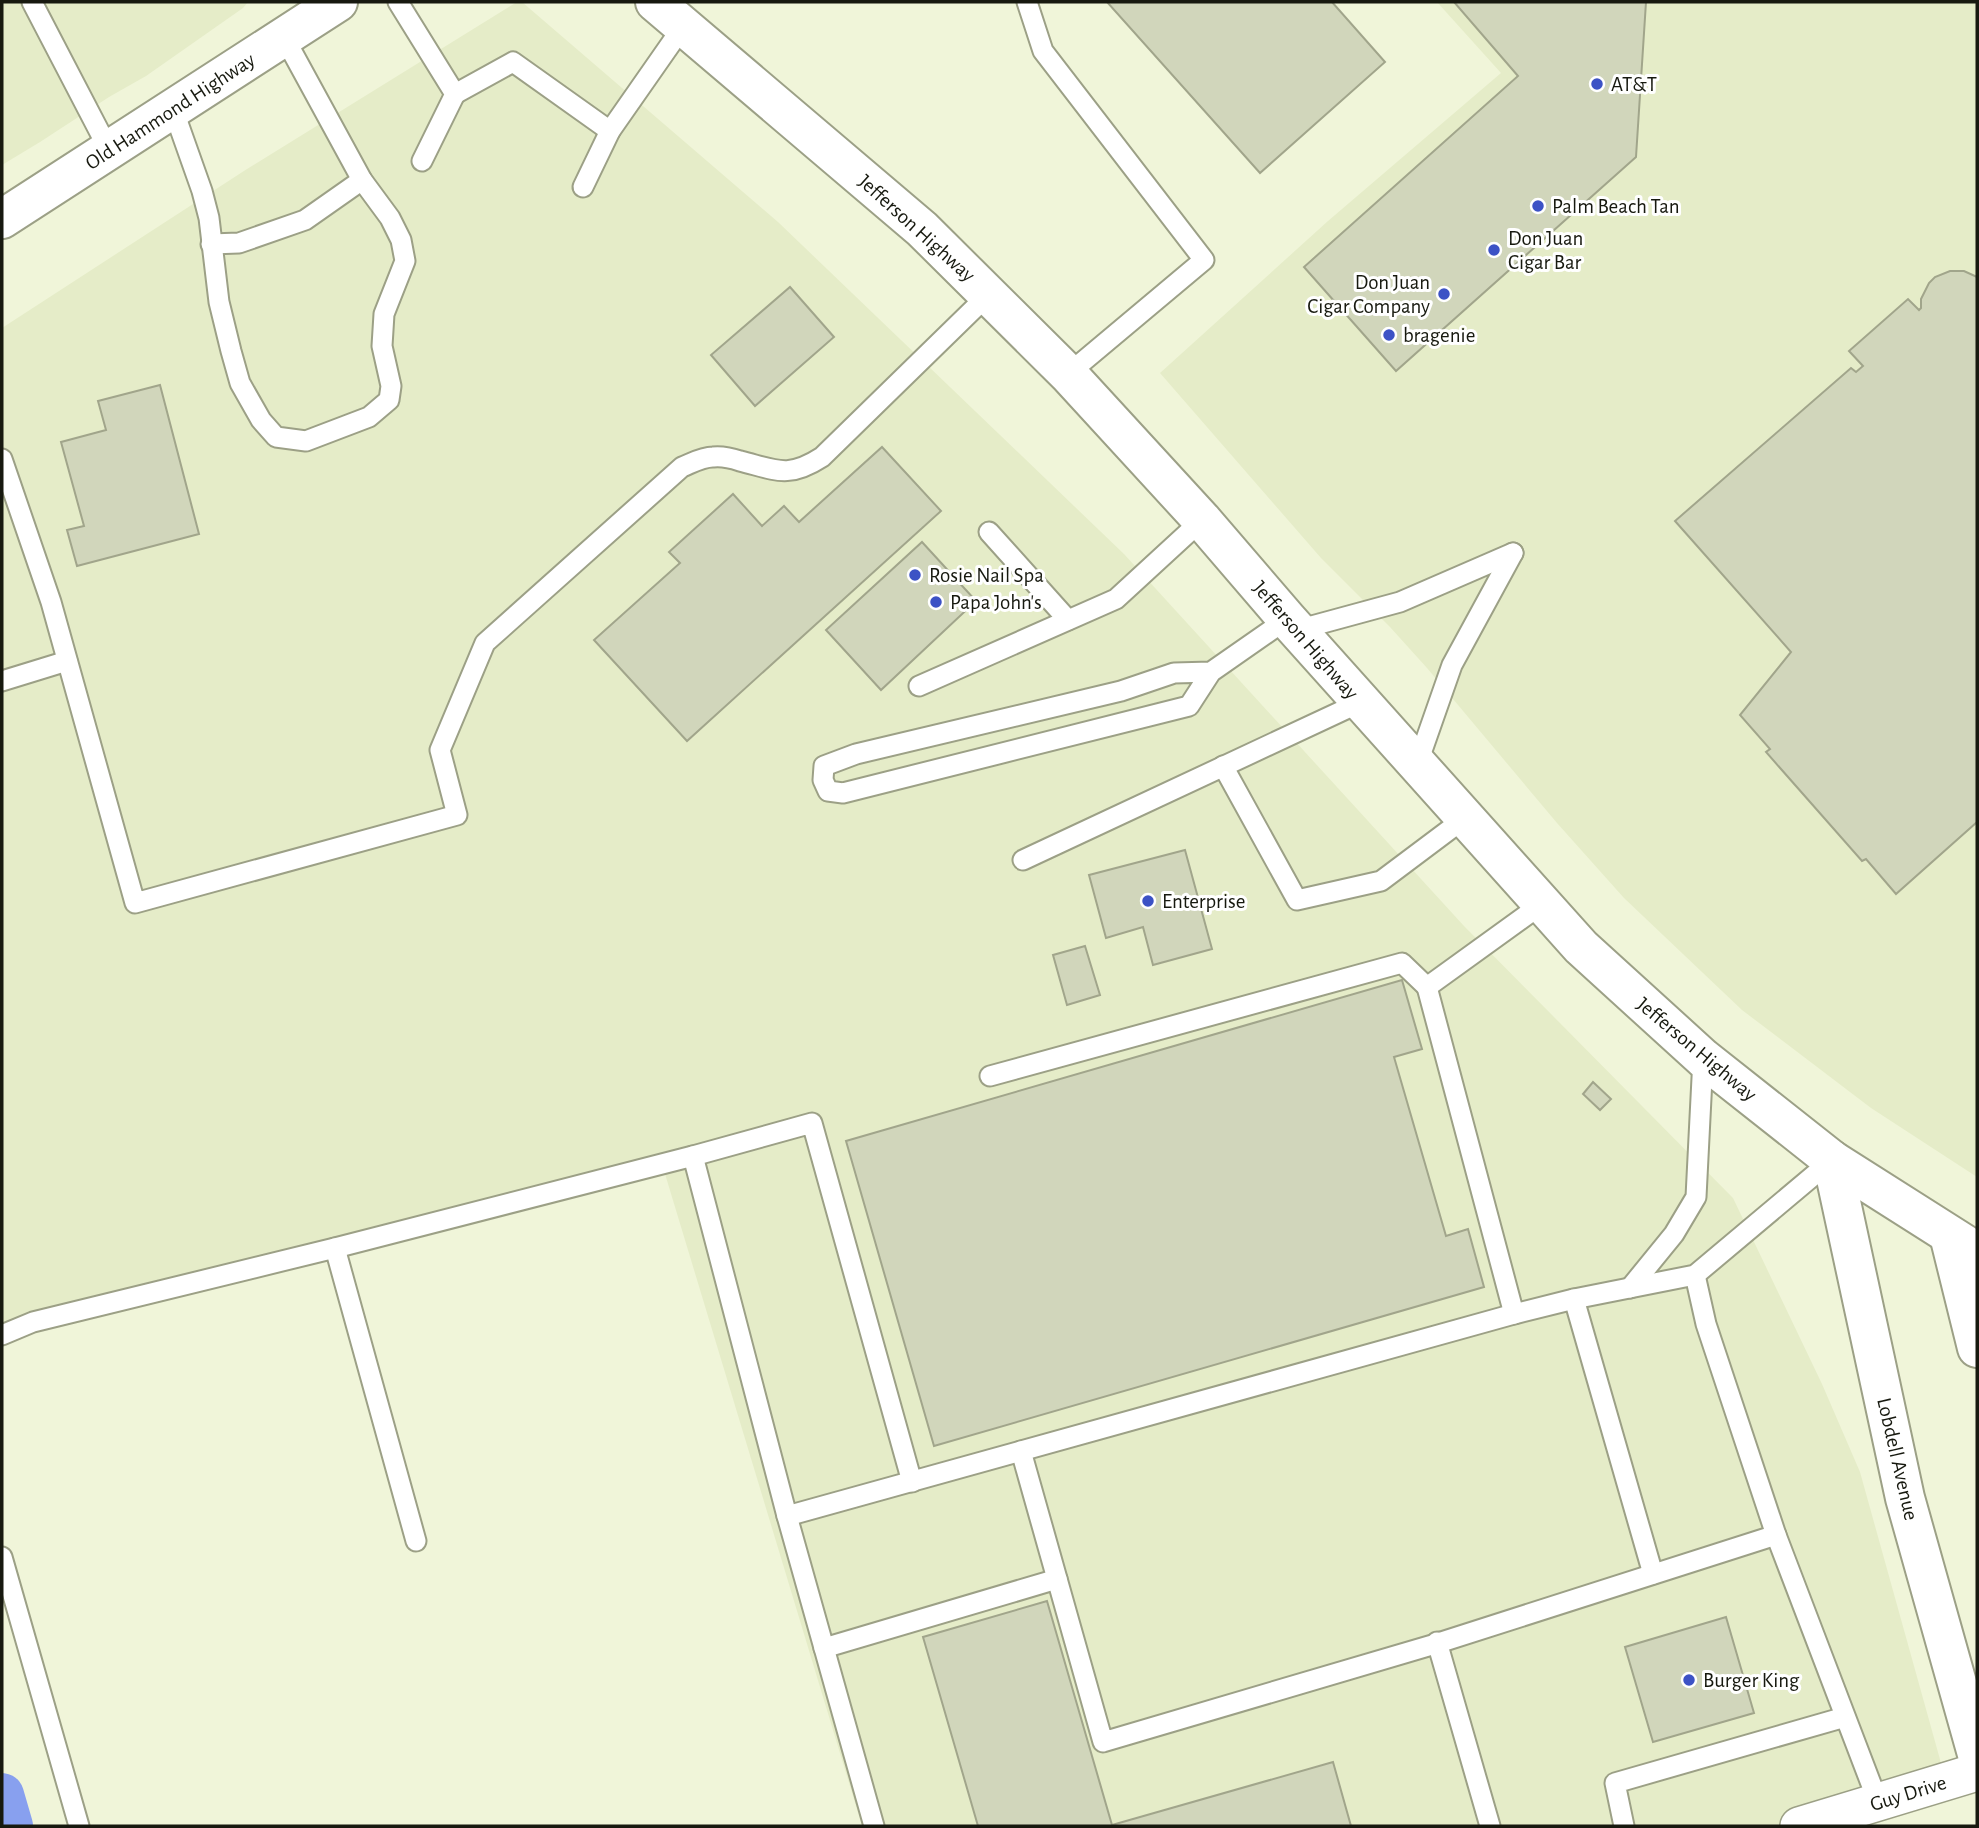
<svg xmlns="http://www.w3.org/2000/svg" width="1979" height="1828" font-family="'Alegreya Sans',sans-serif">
<rect width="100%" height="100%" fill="#f0f5d9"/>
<!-- built -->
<g fill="#e5ecc8">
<path d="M 2,2 L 248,2 L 243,8 L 146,76 L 109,97 L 40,142 L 2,165 Z"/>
<path d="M 517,2 L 522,2 L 778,222 L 1124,554 L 1464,926 L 1733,1198 L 1822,1384 L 1860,1472 L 1946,1781 L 1778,1826 L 862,1826 L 659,1154 L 2,1332 L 2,328 L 247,169 Z"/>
<path d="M 1437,2 L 1977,2 L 1977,1177 L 1871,1108 L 1742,1010 L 1624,898 L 1557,823 L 1427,668 L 1390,627 L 1321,558 L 1160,373 L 1328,221 L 1501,73 Z"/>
</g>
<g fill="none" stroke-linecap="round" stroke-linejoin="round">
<!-- canal -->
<path stroke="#88a0ef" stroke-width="44" d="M 2,1795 L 11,1826"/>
</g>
<!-- building -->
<g fill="#d1d6bb" stroke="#a1a58b" stroke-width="2">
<path d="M 1107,2 L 1332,2 L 1385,62 L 1260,173 Z"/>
<path d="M 1454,2 L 1646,2 L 1636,157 L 1396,371 L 1304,267 L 1518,76 Z"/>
<path d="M 1950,271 L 1964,271 L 1977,277 L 1977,822 L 1896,894 L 1866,859 L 1862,861 L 1766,752 L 1770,749 L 1740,715 L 1791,652 L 1675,521 L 1851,368 L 1856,372 L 1863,366 L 1849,351 L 1908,299 L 1919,310 L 1921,308 L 1921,299 L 1929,283 L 1935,277 Z"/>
<path d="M 790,287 L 834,337 L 755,406 L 711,355 Z"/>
<path d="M 160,385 L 199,534 L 77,566 L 67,530 L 84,526 L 61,442 L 106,430 L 98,401 Z"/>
<path d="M 882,447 L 941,511 L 687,741 L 594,640 L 680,563 L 669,552 L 733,494 L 762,526 L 784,506 L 799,522 Z"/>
<path d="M 922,542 L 976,601 L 881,690 L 826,630 Z"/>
<path d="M 1185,850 L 1212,949 L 1153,965 L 1143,927 L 1106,938 L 1089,875 Z"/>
<path d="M 1085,946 L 1100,995 L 1067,1005 L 1053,955 Z"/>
<path d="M 1402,980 L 1422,1049 L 1394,1057 L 1446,1236 L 1468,1229 L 1484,1287 L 934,1446 L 846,1141 Z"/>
<path d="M 1593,1082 L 1611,1099 L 1600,1110 L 1583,1094 Z"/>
<path d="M 1047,1601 L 1112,1825 L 1333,1762 L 1351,1826 L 978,1826 L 923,1637 Z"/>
<path d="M 1726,1617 L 1754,1713 L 1653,1742 L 1625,1647 Z"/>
</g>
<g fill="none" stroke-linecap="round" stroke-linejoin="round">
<!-- lane casing -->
<g stroke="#9ca086" stroke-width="23">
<g id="lane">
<path d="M 32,2 L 109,150"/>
<path d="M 398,2 L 455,94 L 422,161"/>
<path d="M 1027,2 L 1043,51 L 1204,260 L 1068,374"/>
<path d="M 455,94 L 513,62 L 610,131"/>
<path d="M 173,109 L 202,191 L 209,218 L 219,302 L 231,351 L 240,383 L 261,420 L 276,437 L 306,441 L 369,417 L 389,400 L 391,386 L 382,346 L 384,314 L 405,261 L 401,240 L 390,218 L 362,180 L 284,37"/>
<path d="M 583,187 L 610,131 L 684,25"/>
<path d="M 211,244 L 239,243 L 305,220 L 362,180"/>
<path d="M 2,459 L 51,602 L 135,903 L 457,815 L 440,750 L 485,643 L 682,467 C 692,463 702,457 713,457 C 722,456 731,458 740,461 C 776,470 788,479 822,457 L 988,295"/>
<path d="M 989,532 L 1068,620"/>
<path d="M 1297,630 L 1400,602 L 1513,553"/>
<path d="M 1211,672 L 1174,673 L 1121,691 L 856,754 L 824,766 L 823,780 L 828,791 L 843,793 L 1189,706 L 1211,672 L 1287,619"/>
<path d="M 2,681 L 67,661"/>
<path d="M 919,686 L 1116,599 L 1202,520"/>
<path d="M 1417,765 L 1452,665 L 1513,553"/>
<path d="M 1223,766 L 1297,900 L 1381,881 L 1465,818"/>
<path d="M 1023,860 L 1361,702"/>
<path d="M 990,1076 L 1402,963 L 1427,987"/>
<path d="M 693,1156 L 812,1123 L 912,1482"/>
<path d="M 335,1248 L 416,1541"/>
<path d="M 1695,1275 L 1706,1324 L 1776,1535 L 1878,1802"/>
<path d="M 1630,1288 L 1674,1234 L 1696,1197 L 1703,1058"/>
<path d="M 1574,1299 L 1653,1574"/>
<path d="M 1514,1314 L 1427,987 L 1542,904"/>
<path d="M 2,1335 L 33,1322 L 335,1248 L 693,1156 L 787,1516 L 874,1826"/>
<path d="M 1021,1451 L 1103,1742 L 1432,1645 L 1776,1535"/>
<path d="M 787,1516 L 1514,1314 L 1574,1299 L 1695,1275 L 1832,1160"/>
<path d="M 2,1557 L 79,1826"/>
<path d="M 1437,1642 L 1490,1826"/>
<path d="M 824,1648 L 1057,1579"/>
<path d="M 1624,1826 L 1615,1783 L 1845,1717"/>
</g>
</g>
<!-- street casing -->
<g stroke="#9ca086" stroke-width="40">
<path id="street" d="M 1799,1826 L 1977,1772"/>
</g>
<!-- secondary casing -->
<g stroke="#9ca086" stroke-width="42">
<g id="secondary">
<path d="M 2,219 L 338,2"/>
<path d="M 1832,1160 L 1905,1498 L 1977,1754"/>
<path d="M 1949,1235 L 1977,1348"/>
</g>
</g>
<!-- primary casing -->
<g stroke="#9ca086" stroke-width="42">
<path id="primary" d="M 655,2 L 922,229 L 1068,374 L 1202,520 L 1287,619 L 1581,947 L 1703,1058 L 1832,1160 L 1977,1252"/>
</g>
<!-- lane -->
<use href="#lane" stroke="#fff" stroke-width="19"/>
<!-- street -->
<use href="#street" stroke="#fff" stroke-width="37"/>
<!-- secondary -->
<use href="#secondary" stroke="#fff" stroke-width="38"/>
<!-- primary -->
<use href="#primary" stroke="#fff" stroke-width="38"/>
</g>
<!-- markers -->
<g fill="#3c52c5" stroke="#fff" stroke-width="2.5">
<circle cx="1597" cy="84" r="7"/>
<circle cx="1538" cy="206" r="7"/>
<circle cx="1494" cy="250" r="7"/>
<circle cx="1444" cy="294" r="7"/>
<circle cx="1389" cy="335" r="7"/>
<circle cx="915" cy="575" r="7"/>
<circle cx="936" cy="602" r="7"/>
<circle cx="1148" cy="901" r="7"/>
<circle cx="1689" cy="1680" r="7"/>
</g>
<g text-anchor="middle" stroke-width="6" stroke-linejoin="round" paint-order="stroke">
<!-- poi labels -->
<g font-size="21" fill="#17190f" stroke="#fff" text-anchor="start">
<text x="1611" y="91">AT&amp;T</text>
<text x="1552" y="213">Palm Beach Tan</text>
<text x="1508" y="245">Don Juan<tspan x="1508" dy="24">Cigar Bar</tspan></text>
<text x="1430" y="289" text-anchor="end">Don Juan<tspan x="1430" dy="24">Cigar Company</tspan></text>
<text x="1403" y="342">bragenie</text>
<text x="929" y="582">Rosie Nail Spa</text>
<text x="950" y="609">Papa John's</text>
<text x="1162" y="908">Enterprise</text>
<text x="1703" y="1687">Burger King</text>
</g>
<!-- street labels -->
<g font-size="21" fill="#17190f" stroke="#fff">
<text transform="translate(170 111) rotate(-33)" y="7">Old Hammond Highway</text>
<text transform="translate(917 228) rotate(42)" y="7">Jefferson Highway</text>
<text transform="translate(1306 640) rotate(49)" y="7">Jefferson Highway</text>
<text transform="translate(1697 1049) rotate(40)" y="7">Jefferson Highway</text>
<text transform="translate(1898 1459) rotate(77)" y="7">Lobdell Avenue</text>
<text transform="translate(1908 1793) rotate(-17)" y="7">Guy Drive</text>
</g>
</g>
<!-- border -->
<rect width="1979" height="1828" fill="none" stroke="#17190f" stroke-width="7"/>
</svg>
